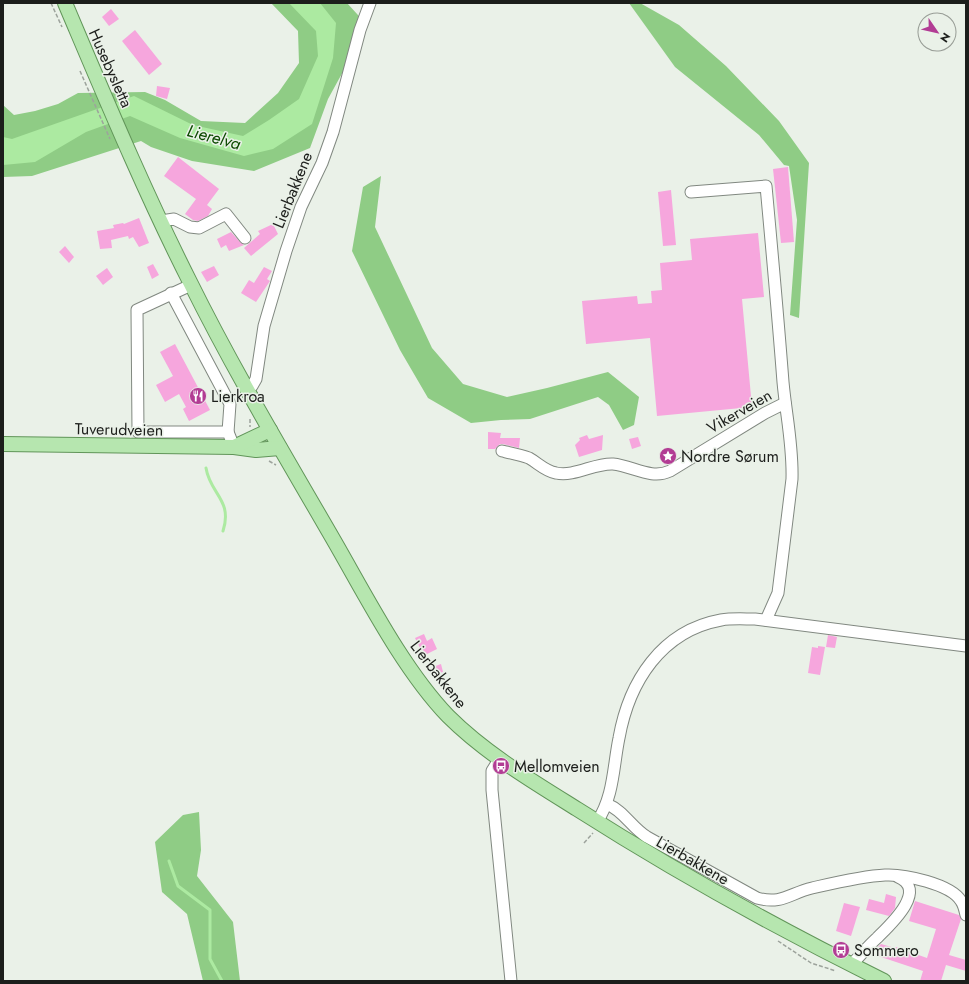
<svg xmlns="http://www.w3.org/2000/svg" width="969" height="984" font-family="Jost,sans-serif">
<rect width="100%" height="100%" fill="#eaf1e8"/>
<!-- forest -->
<g fill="#8fcc85">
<path d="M 271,3 L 347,3 L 368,26 L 328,99 L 310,148 L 254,171 L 192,161 L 151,147 L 141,141 L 32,176 L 3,177 L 3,105 L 14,115 L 35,111 L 58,104 L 78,93 L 145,92 L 165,100 L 201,121 L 245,123 L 278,93 L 299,63 L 298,31 Z"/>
<path d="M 629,3 L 640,3 L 679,25 L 726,66 L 779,121 L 809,163 L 799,318 L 790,315 L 797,220 L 789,166 L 784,165 L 759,135 L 675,67 Z"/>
<path d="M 381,176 L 375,227 L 432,348 L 463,384 L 507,397 L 547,388 L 608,372 L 639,397 L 634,425 L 623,430 L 609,405 L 598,397 L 530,419 L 501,420 L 471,423 L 428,398 L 400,350 L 352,251 L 363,187 Z"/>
<path d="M 199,812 L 201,850 L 197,876 L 233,922 L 240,981 L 203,981 L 187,914 L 162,892 L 155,842 L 183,815 Z"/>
</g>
<!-- water -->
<path fill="#aceaa1" d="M 289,3 L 320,3 L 336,23 L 333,58 L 312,124 L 273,149 L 244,156 L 180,138 L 130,116 L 86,132 L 35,162 L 3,165 L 3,137 L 12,139 L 134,96 L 193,125 L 243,136 L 269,120 L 299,99 L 318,56 L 316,31 Z"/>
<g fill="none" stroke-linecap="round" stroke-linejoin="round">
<!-- stream -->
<g stroke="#aceaa1" stroke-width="3">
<path d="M 206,468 C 210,494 233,500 223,531"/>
<path d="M 169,861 L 178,886 L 210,910 L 210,959 L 222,981"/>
</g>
</g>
<!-- building -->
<g fill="#f6a6dd">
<path d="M 111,9 L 119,19 L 109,26 L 102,17 Z"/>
<path d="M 135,30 L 162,64 L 149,75 L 122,41 Z"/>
<path d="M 157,86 L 170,88 L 167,99 L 156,96 Z"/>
<path d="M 178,157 L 219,189 L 207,205 L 212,209 L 208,216 L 198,221 L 193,220 L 185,214 L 196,199 L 164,176 Z"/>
<path d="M 788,167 L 794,242 L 781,243 L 773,169 Z"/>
<path d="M 671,190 L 676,245 L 663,246 L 658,192 Z"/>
<path d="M 139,218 L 149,243 L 139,247 L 133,237 L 129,239 L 128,236 L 111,240 L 112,248 L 100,249 L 97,231 L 114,228 L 113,225 L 123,223 L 124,224 Z"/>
<path d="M 273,224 L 278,234 L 251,256 L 244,248 L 260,234 L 258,231 Z"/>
<path d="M 231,232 L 240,242 L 244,245 L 229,251 L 226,245 L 221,248 L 217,239 Z"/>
<path d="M 758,233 L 764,297 L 742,299 L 752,407 L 657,416 L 650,338 L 586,344 L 582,301 L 637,296 L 638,304 L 652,303 L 651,291 L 662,290 L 660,263 L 692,260 L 690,239 Z"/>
<path d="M 65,246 L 74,257 L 69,263 L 59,252 Z"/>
<path d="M 153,264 L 159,275 L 152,279 L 147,267 Z"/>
<path d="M 214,266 L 219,275 L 207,282 L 201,272 Z"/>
<path d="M 264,267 L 272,271 L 267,279 L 270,281 L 256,302 L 241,293 L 249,280 L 254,283 Z"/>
<path d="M 107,268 L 113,277 L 103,285 L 96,276 Z"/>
<path d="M 175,344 L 210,410 L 189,421 L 183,409 L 186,407 L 179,394 L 165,402 L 156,385 L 173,376 L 160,352 Z"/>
<path d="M 488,432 L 501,433 L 500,438 L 520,438 L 519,448 L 503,444 L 500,444 L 495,449 L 488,449 Z"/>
<path d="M 587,435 L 589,439 L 603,435 L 602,450 L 579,457 L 575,445 L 580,440 L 579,438 Z"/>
<path d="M 638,437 L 641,446 L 632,449 L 629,439 Z"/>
<path d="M 424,634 L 427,641 L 432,638 L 437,649 L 425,655 L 423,649 L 421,650 L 415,638 Z"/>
<path d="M 828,635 L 837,637 L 835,648 L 826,647 Z"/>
<path d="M 818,646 L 825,647 L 820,675 L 808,673 L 812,647 L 818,648 Z"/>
<path d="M 441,664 L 443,672 L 435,674 L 433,667 Z"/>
<path d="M 886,894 L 896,897 L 895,908 L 889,916 L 866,910 L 869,899 L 884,903 Z"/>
<path d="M 915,901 L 959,915 L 961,919 L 949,955 L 966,960 L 966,971 L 946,965 L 941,981 L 920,981 L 923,971 L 875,955 L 878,947 L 881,944 L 895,948 L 896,947 L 927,958 L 936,929 L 909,921 Z"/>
<path d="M 844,903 L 860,907 L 851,936 L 836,931 Z"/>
</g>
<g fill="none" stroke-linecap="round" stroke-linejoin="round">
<!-- minor casing -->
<g stroke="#818880" stroke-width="13">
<g id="minor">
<path d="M 691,192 L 766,186 C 772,251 778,317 783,382 C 786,415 793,445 792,479 L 778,593 L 766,620"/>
<path d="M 161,221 L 174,219 L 190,227 L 199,228 L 226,214 L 245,238"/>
<path d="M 191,285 L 137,310 L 138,432 L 228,432 L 234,447"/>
<path d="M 171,293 L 230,404 L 228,432"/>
<path d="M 247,389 L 252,386 L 256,379 L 264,326 L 286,251 L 301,207 L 322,163 L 333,132 L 360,30 L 370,3"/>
<path d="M 502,451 C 511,453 521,455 529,458 C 538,463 545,471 556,473 C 575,477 594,463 613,464 C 633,466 651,480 670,471 L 765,413 L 785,403"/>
<path d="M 500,758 L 492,771 L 492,790 L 511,981"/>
<path d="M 607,804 C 624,811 631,827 647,837 L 757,898 C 782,905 790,893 812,888 C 834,883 863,876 885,875 C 904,874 951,884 961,901 C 964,905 965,911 966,915"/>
<path d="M 597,822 C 614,796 613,767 619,738 C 629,682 661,631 721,620 C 732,618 744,619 755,619 L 966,646"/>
<path d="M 851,965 C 860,956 868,946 877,938 C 889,926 929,890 898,877"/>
</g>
</g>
<!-- major casing -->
<g stroke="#619559" stroke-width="16">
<g id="major">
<path d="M 65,3 C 105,97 144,191 190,282 C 232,367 281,449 329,532 C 363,590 401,667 448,716 C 485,753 532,781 577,809 C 676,872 779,929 884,981"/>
<path d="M 3,444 L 234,447 L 256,450 L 280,448"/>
<path d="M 234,447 L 270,430"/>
</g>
</g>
<!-- path -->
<g stroke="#9da39c" stroke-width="1.5" stroke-dasharray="4 2" stroke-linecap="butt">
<path d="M 51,3 L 62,27"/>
<path d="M 80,71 L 110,139"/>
<path d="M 250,419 L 250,427"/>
<path d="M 269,461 L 276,465"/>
<path d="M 584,843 L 593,833"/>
<path d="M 778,941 L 811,963 L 836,971"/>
</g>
<!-- minor -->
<use href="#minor" stroke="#fff" stroke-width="11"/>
<!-- major -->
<use href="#major" stroke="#b6e6af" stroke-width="14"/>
</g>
<!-- icons -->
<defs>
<g id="restaurant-disc" transform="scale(0.9)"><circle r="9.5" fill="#b23c94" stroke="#eaf1e8"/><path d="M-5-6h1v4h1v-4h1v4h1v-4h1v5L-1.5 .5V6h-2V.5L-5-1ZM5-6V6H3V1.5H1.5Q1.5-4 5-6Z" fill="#fff"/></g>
<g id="sight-disc" transform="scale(0.9)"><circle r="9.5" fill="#b23c94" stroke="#eaf1e8"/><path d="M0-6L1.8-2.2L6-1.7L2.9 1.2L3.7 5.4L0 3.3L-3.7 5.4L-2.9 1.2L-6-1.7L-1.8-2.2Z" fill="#fff"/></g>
<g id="bus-disc" transform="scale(0.9)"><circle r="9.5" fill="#b23c94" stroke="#eaf1e8"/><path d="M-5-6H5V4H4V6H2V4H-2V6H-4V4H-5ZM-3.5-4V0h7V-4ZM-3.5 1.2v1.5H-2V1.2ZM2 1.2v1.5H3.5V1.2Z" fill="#fff"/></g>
</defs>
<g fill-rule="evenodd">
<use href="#restaurant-disc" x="198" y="396"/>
<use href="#sight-disc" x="668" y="456"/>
<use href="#bus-disc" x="501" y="766"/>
<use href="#bus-disc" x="841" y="950"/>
</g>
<g text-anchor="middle" stroke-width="3" stroke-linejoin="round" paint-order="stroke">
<!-- street labels -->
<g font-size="16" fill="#1c1e1b" stroke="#eaf1e8">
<text transform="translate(111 68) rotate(66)" y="6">Husebysletta</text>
<text transform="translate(292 190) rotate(-68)" y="6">Lierbakkene</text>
<text transform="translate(739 411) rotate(-30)" y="6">Vikerveien</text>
<text transform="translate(119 429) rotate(1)" y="6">Tuverudveien</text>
<text transform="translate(439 674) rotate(52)" y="6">Lierbakkene</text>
<text transform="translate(693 860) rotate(30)" y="6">Lierbakkene</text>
</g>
<!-- poi labels -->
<g font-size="16" fill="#1c1e1b" stroke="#eaf1e8" text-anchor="start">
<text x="211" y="402">Lierkroa</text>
<text x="681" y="462">Nordre Sørum</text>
<text x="514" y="772">Mellomveien</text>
<text x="854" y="956">Sommero</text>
</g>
<!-- water labels -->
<g font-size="17" font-style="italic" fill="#0c4a01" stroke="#eaf1e8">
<text transform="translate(214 137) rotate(15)" y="6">Lierelva</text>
</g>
</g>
<!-- border -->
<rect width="969" height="984" fill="none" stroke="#1c1e1b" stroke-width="8"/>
<!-- north arrow -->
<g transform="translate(937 32) rotate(124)"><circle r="19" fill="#eaf1e8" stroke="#989d96"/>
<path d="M0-3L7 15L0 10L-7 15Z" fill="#b23c94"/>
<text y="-6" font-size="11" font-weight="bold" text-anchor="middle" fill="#1c1e1b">N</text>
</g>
</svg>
